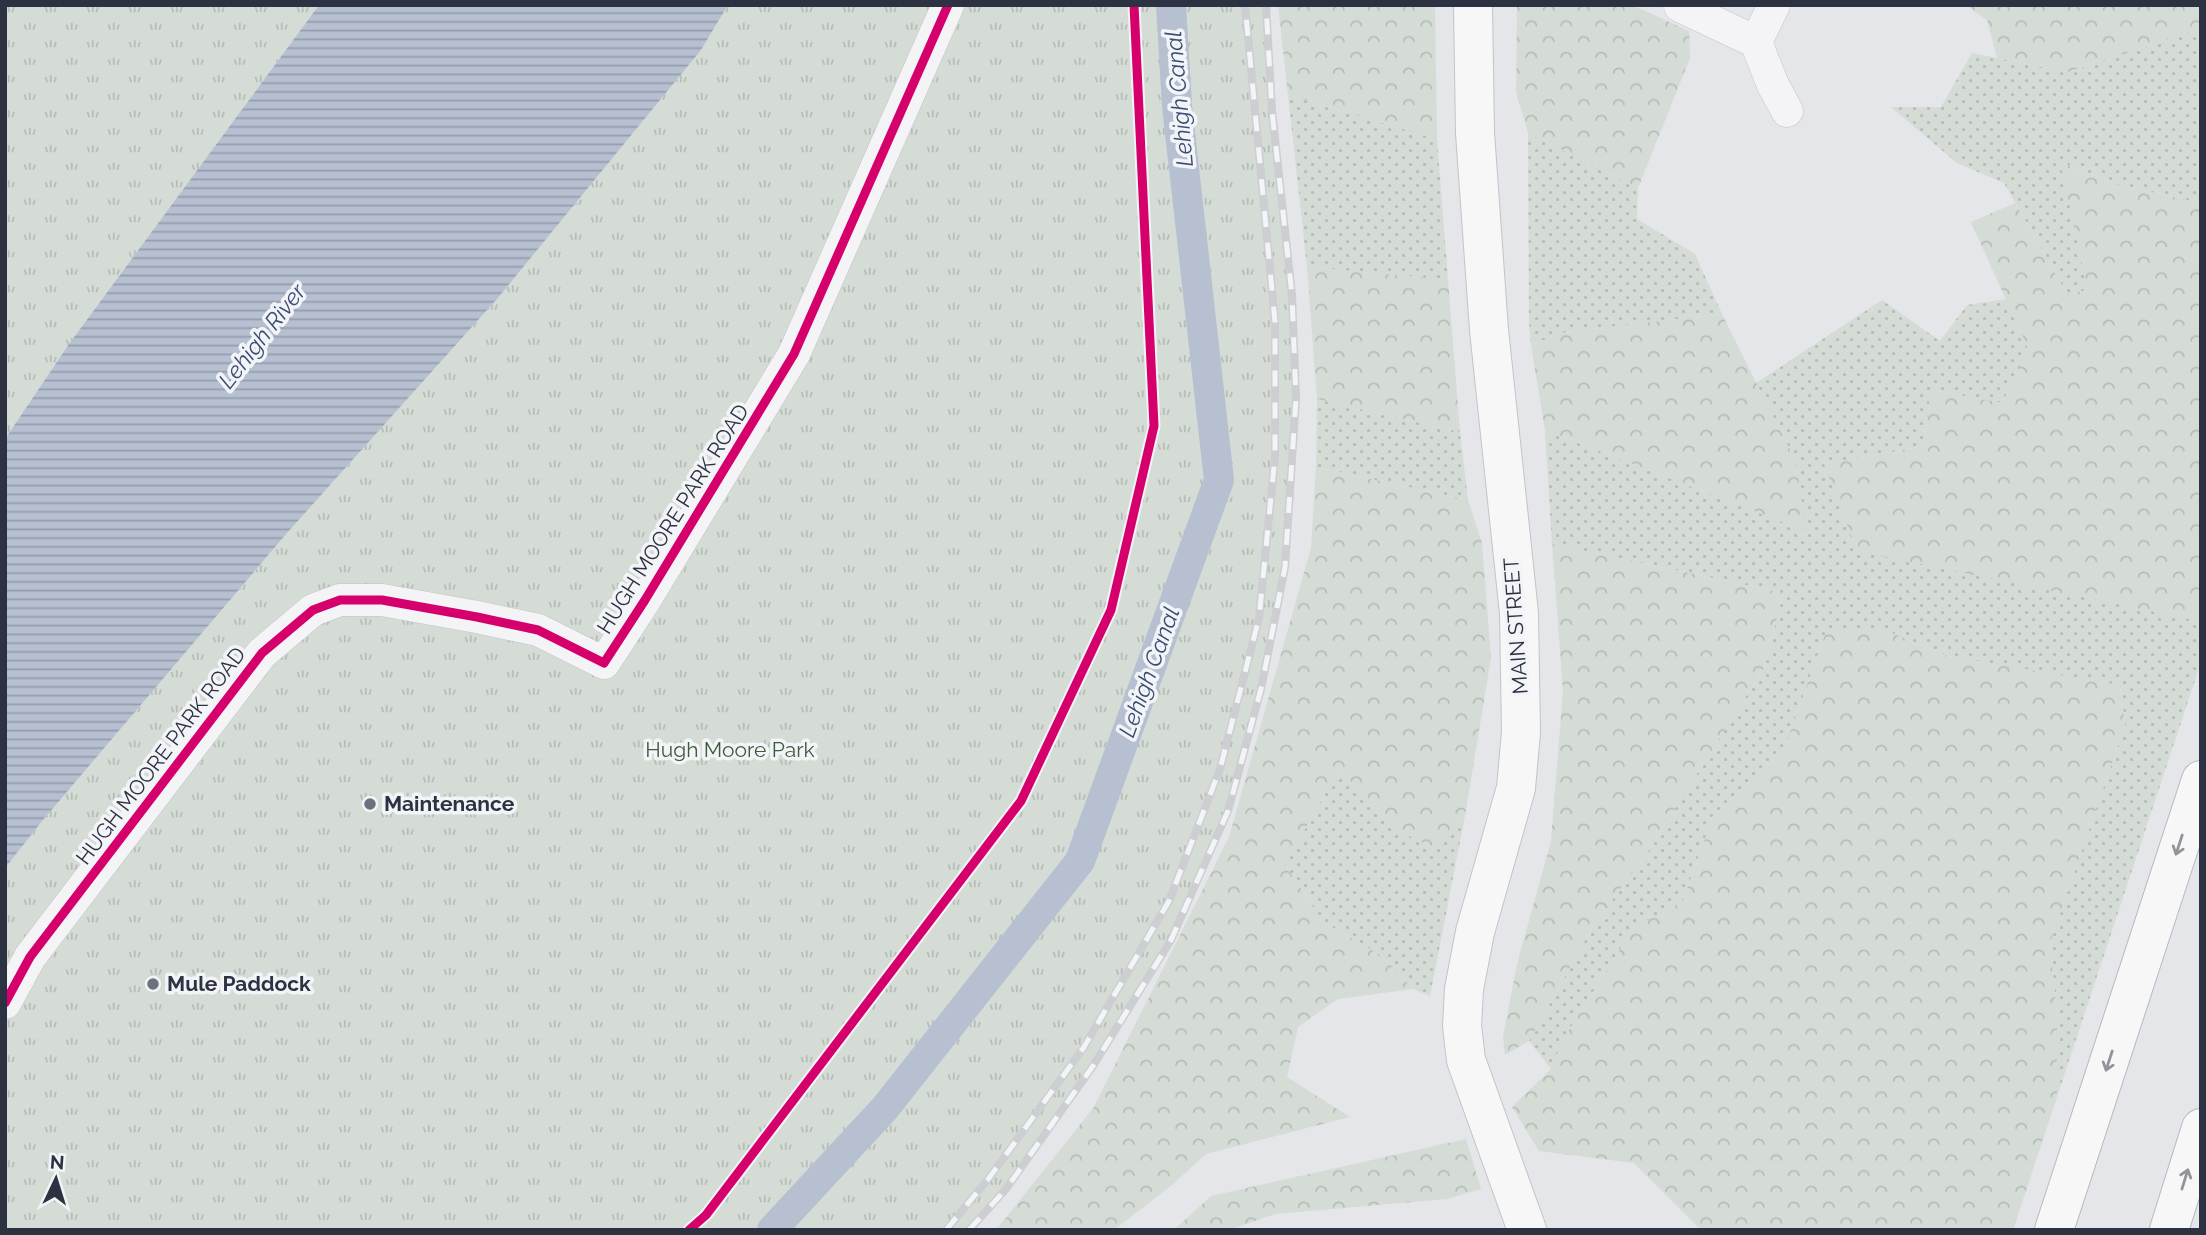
<svg xmlns="http://www.w3.org/2000/svg" width="2206" height="1235" font-family="Raleway,sans-serif">
<defs>
<pattern id="grass-dots" width="8" height="8" patternUnits="userSpaceOnUse" patternTransform="scale(1.75)"><rect width="8" height="8" fill="#d4dcd5"/><path d="M2 2h.1M6 6h.1" fill="none" stroke="#b6bdb8" stroke-width="1.8" stroke-linecap="round"/></pattern>
<pattern id="forest-crowns" width="20" height="18" patternUnits="userSpaceOnUse" patternTransform="scale(1.75)"><rect width="20" height="18" fill="#d4dcd5"/><path d="M2 6a3 3 0 1 1 6 0M12 15a3 3 0 1 1 6 0" fill="none" stroke="#b6bdb8"/></pattern>
<pattern id="park-tufts" width="24" height="20" patternUnits="userSpaceOnUse" patternTransform="scale(1.75)"><rect width="24" height="20" fill="#d4dcd5"/><path d="M3 7l-1-3M5 7V3M7 7l1-3M15 17l-1-3M17 17v-4M19 17l1-3" fill="none" stroke="#b6bdb8"/></pattern>
<pattern id="water-rules" width="6" height="5" patternUnits="userSpaceOnUse" patternTransform="scale(1.75)"><rect width="6" height="5" fill="#b6c0d1"/><path d="M0 2.5h6" fill="none" stroke="#949dab"/></pattern>
</defs>
<rect width="100%" height="100%" fill="#e4e6e9"/>
<!-- grass -->
<g fill="url(#grass-dots)">
<path d="M 2201,28 L 2201,203 L 2118,185 L 2061,162 L 2088,290 L 2067,294 L 2004,183 L 1957,163 L 1891,107 L 1941,107 L 1972,53 L 2068,72 Z"/>
<path d="M 1288,95 L 1437,139 L 1448,280 L 1307,267 Z"/>
<path d="M 1528,133 L 1638,188 L 1637,219 L 1695,254 L 1722,314 L 1566,332 L 1531,345 L 1529,321 Z"/>
<path d="M 2006,299 L 2029,351 L 2002,403 L 1931,390 L 1924,446 L 1824,464 L 2190,619 L 2201,609 L 2201,662 L 2057,1097 L 2057,1016 L 2050,943 L 2125,725 L 2120,686 L 1948,656 L 1889,632 L 1826,632 L 1783,752 L 1713,816 L 1682,903 L 1634,927 L 1564,1038 L 1551,1069 L 1529,1041 L 1593,926 L 1647,853 L 1765,666 L 1783,593 L 1552,544 L 1545,430 L 1806,531 L 1795,462 L 1756,383 L 1882,300 L 1940,341 L 1967,305 Z"/>
<path d="M 1317,399 L 1460,432 L 1468,500 L 1316,467 Z"/>
<path d="M 1339,768 L 1388,825 L 1435,849 L 1465,816 L 1430,996 L 1413,989 L 1382,956 L 1323,922 L 1285,865 Z"/>
</g>
<!-- forest -->
<g fill="url(#forest-crowns)">
<path d="M 1278,5 L 1435,5 L 1437,139 L 1288,95 Z"/>
<path d="M 1517,5 L 1632,5 L 1689,31 L 1690,58 L 1638,188 L 1528,133 L 1516,92 Z"/>
<path d="M 1966,5 L 2201,5 L 2201,28 L 2068,72 L 1997,58 L 1987,20 Z"/>
<path d="M 2060,162 L 2118,185 L 2201,203 L 2201,609 L 2190,619 L 1857,551 L 1824,464 L 1924,446 L 1931,390 L 2002,403 L 2029,351 L 1971,222 L 2015,203 L 2067,294 L 2088,290 Z"/>
<path d="M 1307,267 L 1448,280 L 1460,432 L 1317,399 Z"/>
<path d="M 1722,314 L 1796,462 L 1806,531 L 1545,430 L 1531,345 L 1566,332 Z"/>
<path d="M 1316,467 L 1468,500 L 1482,543 L 1491,658 L 1465,816 L 1435,849 L 1388,825 L 1339,768 L 1285,865 L 1323,922 L 1382,956 L 1413,989 L 1338,999 L 1298,1027 L 1287,1077 L 1350,1117 L 1206,1154 L 1172,1185 L 1114,1230 L 996,1230 L 1094,1107 L 1229,837 L 1311,548 Z"/>
<path d="M 1552,544 L 1783,593 L 1765,666 L 1647,853 L 1593,926 L 1529,1041 L 1505,1055 L 1503,1037 L 1517,964 L 1551,841 L 1563,691 Z"/>
<path d="M 1826,632 L 1889,632 L 1948,656 L 2120,685 L 2125,725 L 2050,943 L 2057,1016 L 2057,1097 L 2013,1230 L 1701,1230 L 1634,1163 L 1539,1151 L 1512,1107 L 1551,1069 L 1564,1038 L 1634,927 L 1682,903 L 1713,816 L 1783,752 Z"/>
<path d="M 1466,1139 L 1481,1189 L 1447,1199 L 1275,1214 L 1229,1230 L 1174,1230 L 1211,1196 Z"/>
</g>
<!-- park -->
<g fill="url(#park-tufts)">
<path d="M 5,5 L 319,5 L 69,344 L 5,439 Z"/>
<path d="M 728,5 L 1266,5 L 1272,111 L 1292,295 L 1296,398 L 1286,567 L 1261,689 L 1228,811 L 1171,940 L 1093,1066 L 1006,1189 L 969,1230 L 5,1230 L 5,868 L 43,820 L 287,533 L 497,299 L 701,50 Z"/>
</g>
<!-- water -->
<path fill="url(#water-rules)" d="M 319,5 L 728,5 L 701,50 L 497,299 L 287,533 L 43,820 L 5,868 L 5,439 L 69,344 Z"/>
<g fill="none" stroke-linecap="round" stroke-linejoin="round">
<!-- canal -->
<path stroke="#b6c0d1" stroke-width="30" d="M 772,1230 L 885,1108 L 1080,861 L 1219,480 L 1177,106 L 1171,5"/>
<!-- street casing -->
<g stroke="#c2c4c7" stroke-width="33">
<g id="street">
<path d="M 1680,6 L 1756,42 L 1773,85 L 1787,111"/>
<path d="M 1756,42 L 1774,5"/>
<path d="M 5,1003 L 30,957 L 262,653 L 313,610 L 340,600 L 382,600 L 477,617 L 538,630 L 604,663 L 645,600 L 794,354 L 948,5"/>
</g>
</g>
<!-- secondary casing -->
<g stroke="#c2c4c7" stroke-width="40">
<path id="secondary" d="M 1473,5 L 1475,133 L 1489,330 L 1519,613 L 1521,732 L 1516,788 L 1475,932 L 1464,989 L 1462,1026 L 1466,1060 L 1527,1230"/>
</g>
<!-- highway casing -->
<g stroke="#b7b9be" stroke-width="40">
<g id="highway">
<path d="M 2054,1230 L 2201,780"/>
<path d="M 2169,1230 L 2201,1128"/>
</g>
</g>
<!-- street -->
<use href="#street" stroke="#f4f4f6" stroke-width="32"/>
<!-- secondary -->
<use href="#secondary" stroke="#f7f7f8" stroke-width="38"/>
<!-- highway -->
<use href="#highway" stroke="#f7f7f8" stroke-width="38"/>
<!-- rail casing -->
<g stroke="#cdced1" stroke-width="8">
<g id="rail">
<path d="M 946,1230 L 989,1178 L 1084,1047 L 1169,901 L 1220,769 L 1259,618 L 1275,457 L 1275,322 L 1245,5"/>
<path d="M 969,1230 L 1006,1189 L 1093,1066 L 1171,940 L 1228,811 L 1261,689 L 1285,567 L 1296,398 L 1292,295 L 1272,111 L 1266,5"/>
</g>
</g>
<!-- rail -->
<use href="#rail" stroke="#f3f4f8" stroke-width="5" stroke-dasharray="16" stroke-linecap="butt"/>
<!-- cycleway casing -->
<g stroke="#f3f4f8" stroke-width="13">
<g id="cycleway">
<path d="M 5,1003 L 30,957 L 262,653 L 313,610 L 340,600 L 382,600 L 477,617 L 538,630 L 604,663 L 645,600 L 794,354 L 948,5"/>
<path d="M 689,1230 L 706,1215 L 1021,801 L 1111,610 L 1154,426 L 1134,5"/>
</g>
</g>
<!-- cycleway -->
<use href="#cycleway" stroke="#d6006c" stroke-width="9"/>
</g>
<!-- one-way arrows -->
<defs><path id="oneway-shaft" d="M-6 0H5M1.5-3L5.5 0L1.5 3" fill="none" stroke-width="1.6" stroke-linecap="round" stroke-linejoin="round" transform="scale(1.75)"/></defs>
<g stroke="#92949c">
<use href="#oneway-shaft" transform="translate(2179 845) rotate(108)"/>
<use href="#oneway-shaft" transform="translate(2109 1061) rotate(108)"/>
<use href="#oneway-shaft" transform="translate(2185 1179) rotate(-73)"/>
</g>
<!-- markers -->
<g fill="#6c717c" stroke="#f3f4f8" stroke-width="2.5">
<circle cx="370" cy="804" r="7"/>
<circle cx="153" cy="984" r="7"/>
</g>
<g text-anchor="middle" stroke-width="7" stroke-linejoin="round" paint-order="stroke">
<!-- street labels -->
<g font-size="21" fill="#2c3241" stroke="#f3f4f8">
<text transform="translate(673 519) rotate(-58)" y="7">HUGH MOORE PARK ROAD</text>
<text transform="translate(1516 626) rotate(-94)" y="7">MAIN STREET</text>
<text transform="translate(161 756) rotate(-53)" y="7">HUGH MOORE PARK ROAD</text>
</g>
<!-- park labels -->
<g font-size="21" fill="#3d5c3b" stroke="#f3f4f8">
<text x="730" y="757">Hugh Moore Park</text>
</g>
<!-- poi labels -->
<g font-size="21" font-weight="bold" fill="#2c3241" stroke="#f3f4f8" text-anchor="start">
<text x="384" y="811">Maintenance</text>
<text x="167" y="991">Mule Paddock</text>
</g>
<!-- water labels -->
<g font-size="23" font-style="italic" fill="#3a4c72" stroke="#f3f4f8">
<text transform="translate(1179 99) rotate(-95)" y="8">Lehigh Canal</text>
<text transform="translate(262 336) rotate(-52)" y="8">Lehigh River</text>
<text transform="translate(1149 672) rotate(-70)" y="8">Lehigh Canal</text>
</g>
</g>
<!-- border -->
<rect width="2206" height="1235" fill="none" stroke="#2c3241" stroke-width="14"/>
<!-- north arrow -->
<g transform="translate(56 1179) rotate(4)" stroke="#f3f4f8" stroke-width="5" paint-order="stroke">
<path d="M0-5L12 26L0 18L-12 26Z" fill="#2c3241"/>
<text y="-10" font-size="19" font-weight="bold" text-anchor="middle" fill="#2c3241">N</text>
</g>
</svg>
